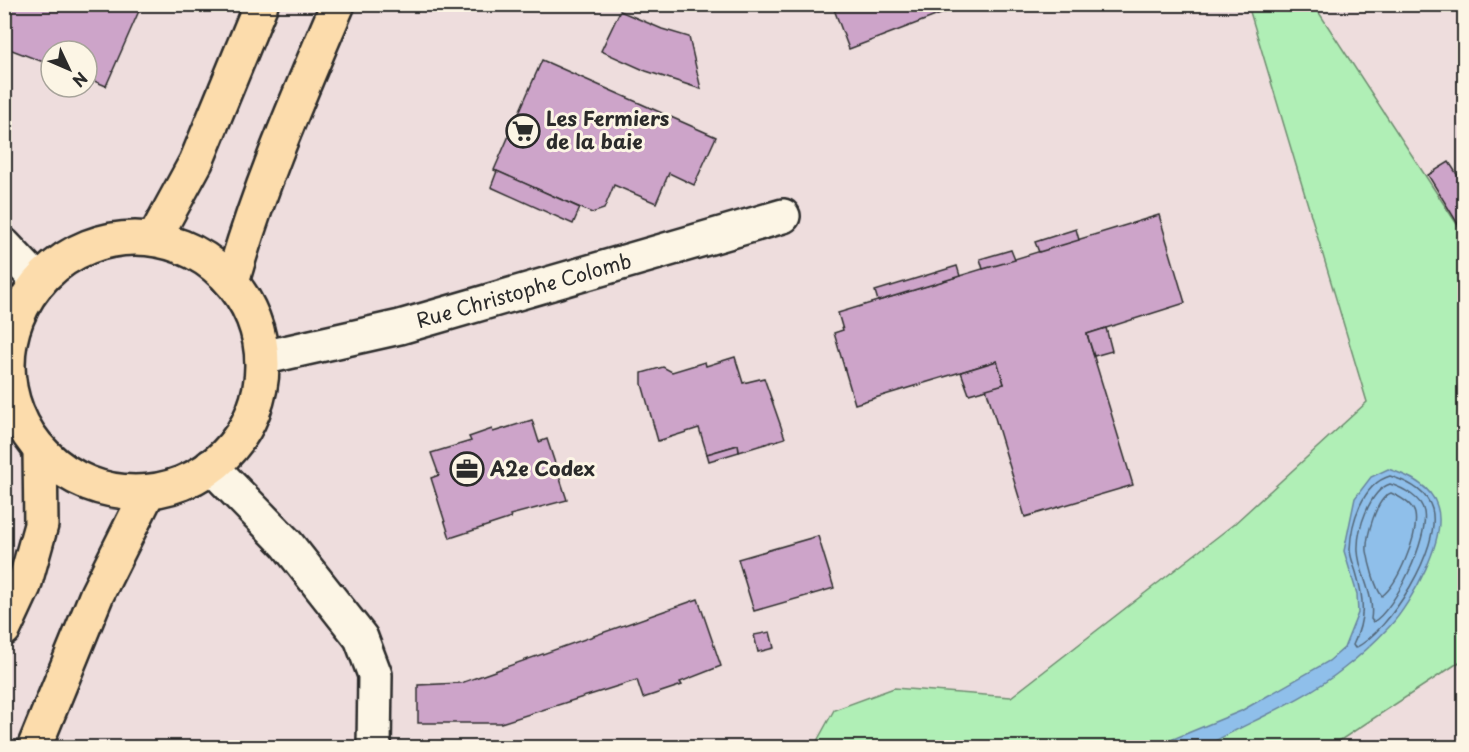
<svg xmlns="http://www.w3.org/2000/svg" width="1469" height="752" font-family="'Playpen Sans',sans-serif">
<rect width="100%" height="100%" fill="#edd"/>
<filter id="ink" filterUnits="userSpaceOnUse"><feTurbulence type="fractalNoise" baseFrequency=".0167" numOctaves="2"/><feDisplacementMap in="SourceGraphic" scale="12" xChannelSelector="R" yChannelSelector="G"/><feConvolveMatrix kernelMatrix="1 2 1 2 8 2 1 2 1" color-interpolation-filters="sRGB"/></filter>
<g filter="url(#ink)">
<!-- green -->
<path fill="#b0efb6" stroke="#6e8d70" stroke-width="1.5" d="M 1248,5 L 1314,5 L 1464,235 L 1464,659 L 1330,747 L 824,748 L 817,741 L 834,710 L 894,688 L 1011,697 L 1234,524 L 1367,402 Z"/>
<!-- water -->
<path fill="#8fbfea" stroke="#67849e" stroke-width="1.5" d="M 1388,469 C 1407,475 1431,485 1437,506 C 1448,538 1411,603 1390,626 C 1376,641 1359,657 1343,669 C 1307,698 1256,719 1215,741 L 1194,747 L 1154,747 L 1241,711 L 1329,661 L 1344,648 L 1358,613 L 1357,594 L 1344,551 L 1355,498 L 1371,477 Z"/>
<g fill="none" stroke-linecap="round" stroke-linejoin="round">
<!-- shore -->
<g stroke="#536677" stroke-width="1.5">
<path d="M 1390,476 C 1406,481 1427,491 1432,509 C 1442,547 1389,632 1355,648 L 1353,645 C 1366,619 1364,599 1356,572 C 1354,565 1350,557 1350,549 C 1351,523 1362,484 1390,476 Z"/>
<path d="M 1390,484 C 1403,488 1422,498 1424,512 C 1429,538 1395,610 1373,622 L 1371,619 C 1375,594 1359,574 1358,551 C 1357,530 1369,491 1390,484 Z"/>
<path d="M 1391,493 C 1400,497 1413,504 1415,514 C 1419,534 1398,584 1382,596 C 1375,588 1369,563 1367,551 C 1366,537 1376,498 1391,493 Z"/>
</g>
</g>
<!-- building -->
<g fill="#cda4c9" stroke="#2b2b2b" stroke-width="1.5">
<path d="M 4,4 L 142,4 L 106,86 L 87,78 L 87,51 L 51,51 L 51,65 L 4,47 Z"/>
<path d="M 832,4 L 967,4 L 849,49 Z"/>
<path d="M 620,11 L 662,29 L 689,37 L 701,89 L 646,71 L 601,51 Z"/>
<path d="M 542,60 L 716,137 L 694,185 L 669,173 L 656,203 L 614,185 L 604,209 L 592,213 L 494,170 Z"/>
<path d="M 1449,162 L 1464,185 L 1464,220 L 1458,224 L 1428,175 Z"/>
<path d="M 497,171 L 580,208 L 573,224 L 491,187 Z"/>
<path d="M 1159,215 L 1185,303 L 1087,334 L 1133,485 L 1025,517 L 986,388 L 1004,384 L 997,361 L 855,404 L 834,333 L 843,330 L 838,313 Z"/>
<path d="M 1464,220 L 1464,235 L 1458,224 Z"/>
<path d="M 1076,229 L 1079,240 L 1039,252 L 1035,242 Z"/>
<path d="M 1011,250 L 1015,260 L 983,269 L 980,259 Z"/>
<path d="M 957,266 L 960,276 L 878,301 L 875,291 Z"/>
<path d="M 1106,328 L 1112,351 L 1094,356 L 1087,334 Z"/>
<path d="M 735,357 L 743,383 L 764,378 L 785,438 L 739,452 L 738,445 L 707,454 L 699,428 L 658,441 L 642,384 L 642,373 L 663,367 L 672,372 L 705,362 L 706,366 Z"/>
<path d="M 997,361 L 1004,384 L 969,394 L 961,372 Z"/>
<path d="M 532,420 L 539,442 L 547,439 L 567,500 L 510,515 L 511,518 L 450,538 L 431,478 L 439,475 L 431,453 L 471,441 L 469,437 L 492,429 L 493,432 Z"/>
<path d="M 738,445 L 739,452 L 709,461 L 707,454 Z"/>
<path d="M 818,536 L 834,588 L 754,611 L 738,559 Z"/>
<path d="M 698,599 L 721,666 L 680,682 L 682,685 L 643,698 L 637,680 L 501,723 L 418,723 L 418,685 L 461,683 Z"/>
<path d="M 770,632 L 774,648 L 758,652 L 754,635 Z"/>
</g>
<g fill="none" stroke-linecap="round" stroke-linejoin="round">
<!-- street casing -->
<g stroke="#2b2b2b" stroke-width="38">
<g id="street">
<path d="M 4,245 L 39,282"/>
<path d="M 262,358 L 400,327 L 783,216"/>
<path d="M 211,466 L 287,544 L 361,638 L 375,675 L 374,748"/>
</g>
</g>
<!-- primary casing -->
<g stroke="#2b2b2b" stroke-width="38">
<g id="primary">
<circle cx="135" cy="365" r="127"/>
<path d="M 154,239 L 196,162 L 261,4"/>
<path d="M 232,282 C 259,186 299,96 338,4"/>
<path d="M 4,629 L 24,586 L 41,525 L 40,451"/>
<path d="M 34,748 L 97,594 L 148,492"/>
</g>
</g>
<!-- street -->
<use href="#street" stroke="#fcf5e5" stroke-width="33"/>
<!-- primary -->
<use href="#primary" stroke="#fcdcac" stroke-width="33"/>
</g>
</g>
<!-- icons -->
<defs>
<g id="supermarket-ring" transform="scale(1.725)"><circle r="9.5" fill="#fcf5e5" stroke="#2b2b2b" stroke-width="1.5"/><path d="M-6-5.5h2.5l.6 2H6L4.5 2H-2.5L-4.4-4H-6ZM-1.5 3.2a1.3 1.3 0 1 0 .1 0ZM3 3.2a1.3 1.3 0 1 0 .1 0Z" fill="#2b2b2b"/></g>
<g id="office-ring" transform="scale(1.725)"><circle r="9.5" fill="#fcf5e5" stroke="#2b2b2b" stroke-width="1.5"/><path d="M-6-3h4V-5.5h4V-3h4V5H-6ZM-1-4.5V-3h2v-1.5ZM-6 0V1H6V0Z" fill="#2b2b2b"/></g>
</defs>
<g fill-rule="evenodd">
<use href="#supermarket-ring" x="523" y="131"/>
<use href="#office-ring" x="467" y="469"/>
</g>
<g text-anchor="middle" stroke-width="6" stroke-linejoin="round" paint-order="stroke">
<!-- poi labels -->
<g font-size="20" font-weight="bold" fill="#2b2b2b" stroke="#fcf5e5" text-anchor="start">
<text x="546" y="126">Les Fermiers<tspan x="546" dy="23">de la baie</tspan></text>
<text x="490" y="476">A2e Codex</text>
</g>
<!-- street labels -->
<g font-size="20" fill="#2b2b2b" stroke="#fcf5e5">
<text transform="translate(524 291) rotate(-16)" y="7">Rue Christophe Colomb</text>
</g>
</g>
<!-- margin -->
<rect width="1469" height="752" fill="none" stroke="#fcf5e5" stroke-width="24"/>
<rect x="12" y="12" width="1445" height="728" fill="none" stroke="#2b2b2b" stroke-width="2" filter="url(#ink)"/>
<!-- north arrow -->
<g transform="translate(69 69) rotate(134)"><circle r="28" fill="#fcf5e5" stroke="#a8a49b" stroke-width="1.5"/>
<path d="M0-4.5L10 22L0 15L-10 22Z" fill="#2b2b2b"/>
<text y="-9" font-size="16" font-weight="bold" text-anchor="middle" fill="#2b2b2b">N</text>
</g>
</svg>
